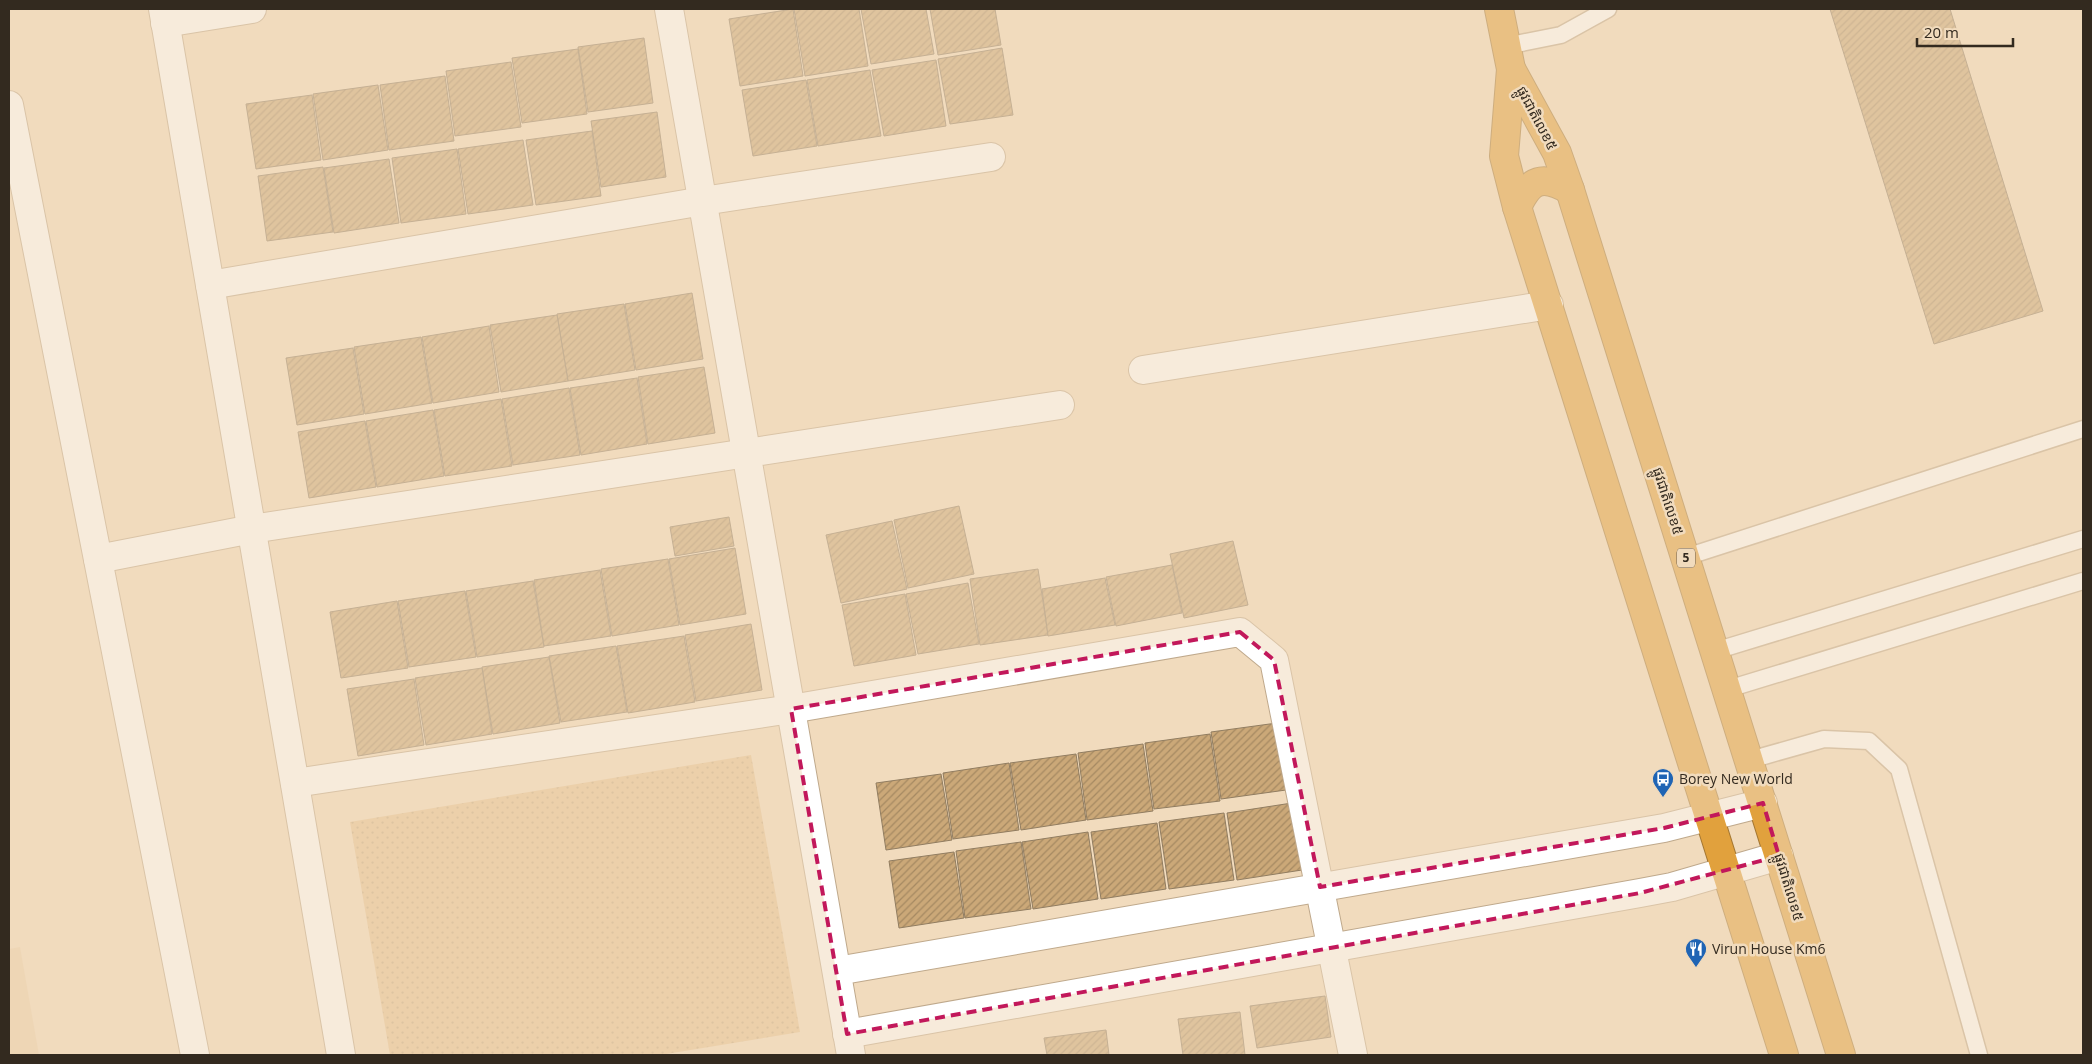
<svg xmlns="http://www.w3.org/2000/svg" width="2092" height="1064" font-family="'Open Sans','Noto Sans Khmer',sans-serif">
<defs>
<pattern id="garden-dots" width="8" height="8" patternUnits="userSpaceOnUse" patternTransform="scale(1.25)"><rect width="8" height="8" fill="#e6c393"/><path d="M2 2h.1M6 6h.1" fill="none" stroke="#c6a87e" stroke-width="1.8" stroke-linecap="round"/></pattern>
<pattern id="building-hatch" width="6" height="6" patternUnits="userSpaceOnUse" patternTransform="scale(1.25)"><rect width="6" height="6" fill="#cba878"/><path d="M-1 1l2-2M0 6l6-6M5 7l2-2" fill="none" stroke="#a58962"/></pattern>
</defs>
<rect width="100%" height="100%" fill="#f1dbbd"/>
<!-- built -->
<path fill="#ecd1ac" d="M 20,947 L 39,1055 L 9,1055 L 9,949 Z"/>
<!-- garden -->
<path fill="url(#garden-dots)" d="M 751,755 L 800,1032 L 660,1055 L 390,1055 L 350,822 Z"/>
<!-- building -->
<g fill="url(#building-hatch)" stroke="#917d61">
<path d="M 793,9 L 803,76 L 740,86 L 729,19 Z"/>
<path d="M 794,9 L 859,9 L 868,66 L 805,76 Z"/>
<path d="M 861,9 L 926,9 L 934,54 L 871,64 Z"/>
<path d="M 930,9 L 995,9 L 1001,45 L 938,55 Z"/>
<path d="M 1830,9 L 1950,9 L 2043,311 L 1934,344 Z"/>
<path d="M 644,38 L 653,103 L 588,112 L 578,47 Z"/>
<path d="M 1002,48 L 1013,115 L 950,124 L 938,59 Z"/>
<path d="M 578,49 L 587,114 L 522,123 L 512,58 Z"/>
<path d="M 936,60 L 946,126 L 884,136 L 872,70 Z"/>
<path d="M 511,62 L 521,127 L 455,136 L 446,71 Z"/>
<path d="M 870,70 L 881,136 L 818,146 L 807,80 Z"/>
<path d="M 445,76 L 454,141 L 389,150 L 380,85 Z"/>
<path d="M 806,80 L 817,146 L 753,156 L 742,90 Z"/>
<path d="M 378,85 L 388,150 L 323,160 L 313,94 Z"/>
<path d="M 312,95 L 321,160 L 256,169 L 246,104 Z"/>
<path d="M 657,112 L 666,177 L 601,187 L 591,121 Z"/>
<path d="M 592,131 L 601,196 L 536,205 L 526,140 Z"/>
<path d="M 523,140 L 533,205 L 468,214 L 458,149 Z"/>
<path d="M 457,149 L 466,214 L 401,223 L 392,158 Z"/>
<path d="M 389,159 L 399,223 L 334,233 L 324,168 Z"/>
<path d="M 323,167 L 333,232 L 267,241 L 258,176 Z"/>
<path d="M 692,293 L 703,359 L 636,370 L 625,304 Z"/>
<path d="M 624,304 L 635,370 L 568,381 L 557,314 Z"/>
<path d="M 557,315 L 568,381 L 501,392 L 490,325 Z"/>
<path d="M 489,326 L 499,392 L 433,403 L 422,337 Z"/>
<path d="M 421,337 L 432,403 L 365,414 L 354,347 Z"/>
<path d="M 353,348 L 364,414 L 297,425 L 286,358 Z"/>
<path d="M 704,367 L 715,433 L 648,444 L 638,377 Z"/>
<path d="M 637,378 L 647,444 L 581,455 L 570,388 Z"/>
<path d="M 569,388 L 580,455 L 513,465 L 502,399 Z"/>
<path d="M 501,399 L 512,466 L 445,476 L 434,410 Z"/>
<path d="M 433,410 L 444,476 L 377,487 L 366,421 Z"/>
<path d="M 365,421 L 376,487 L 309,498 L 298,432 Z"/>
<path d="M 959,506 L 974,574 L 908,588 L 894,520 Z"/>
<path d="M 729,517 L 734,546 L 675,556 L 670,527 Z"/>
<path d="M 892,521 L 907,589 L 841,603 L 826,535 Z"/>
<path d="M 1233,541 L 1248,605 L 1184,618 L 1170,554 Z"/>
<path d="M 735,548 L 746,614 L 680,625 L 669,559 Z"/>
<path d="M 668,559 L 679,625 L 612,636 L 601,569 Z"/>
<path d="M 1172,565 L 1182,613 L 1116,626 L 1106,577 Z"/>
<path d="M 1038,569 L 1048,635 L 980,645 L 970,579 Z"/>
<path d="M 600,570 L 611,636 L 544,646 L 534,580 Z"/>
<path d="M 1105,578 L 1115,625 L 1048,636 L 1042,589 Z"/>
<path d="M 533,581 L 544,647 L 477,657 L 466,591 Z"/>
<path d="M 968,583 L 979,644 L 918,654 L 906,594 Z"/>
<path d="M 465,591 L 476,657 L 409,667 L 398,601 Z"/>
<path d="M 905,594 L 916,655 L 854,666 L 842,605 Z"/>
<path d="M 397,601 L 408,668 L 341,678 L 330,612 Z"/>
<path d="M 751,624 L 762,690 L 696,701 L 685,635 Z"/>
<path d="M 684,636 L 695,702 L 628,713 L 617,646 Z"/>
<path d="M 616,646 L 627,712 L 561,722 L 549,656 Z"/>
<path d="M 549,657 L 560,723 L 493,734 L 482,667 Z"/>
<path d="M 482,668 L 492,734 L 426,745 L 415,678 Z"/>
<path d="M 414,679 L 424,745 L 358,756 L 347,689 Z"/>
<path d="M 1277,723 L 1286,790 L 1221,799 L 1211,732 Z"/>
<path d="M 1210,734 L 1220,801 L 1154,809 L 1145,743 Z"/>
<path d="M 1143,744 L 1153,811 L 1087,820 L 1078,753 Z"/>
<path d="M 1076,754 L 1086,820 L 1021,830 L 1010,763 Z"/>
<path d="M 1009,763 L 1019,830 L 953,839 L 943,773 Z"/>
<path d="M 941,774 L 952,840 L 886,850 L 876,783 Z"/>
<path d="M 1292,803 L 1302,870 L 1237,880 L 1227,813 Z"/>
<path d="M 1224,813 L 1234,880 L 1169,889 L 1159,822 Z"/>
<path d="M 1157,823 L 1166,889 L 1101,899 L 1091,832 Z"/>
<path d="M 1088,832 L 1098,899 L 1033,909 L 1022,842 Z"/>
<path d="M 1021,842 L 1031,909 L 965,918 L 956,851 Z"/>
<path d="M 954,852 L 964,918 L 899,928 L 889,861 Z"/>
<path d="M 1325,996 L 1331,1037 L 1257,1048 L 1250,1006 Z"/>
<path d="M 1240,1012 L 1245,1055 L 1183,1055 L 1178,1019 Z"/>
<path d="M 1106,1030 L 1109,1055 L 1047,1055 L 1044,1038 Z"/>
</g>
<g fill="none" stroke-linecap="round" stroke-linejoin="round">
<!-- lane casing -->
<g stroke="#bfa98c" stroke-width="19">
<g id="lane">
<path d="M 1506,46 L 1561,35 L 1608,9"/>
<path d="M 1686,557 L 2083,429"/>
<path d="M 1715,651 L 2083,539"/>
<path d="M 1728,689 L 2083,581"/>
<path d="M 1750,760 L 1824,739 L 1869,741 L 1899,769 L 1979,1055"/>
</g>
</g>
<!-- street casing -->
<g stroke="#bfa98c" stroke-width="30">
<g id="street">
<path d="M 163,9 L 341,1055"/>
<path d="M 669,9 L 851,1055"/>
<path d="M 165,23 L 252,9"/>
<path d="M 9,105 L 195,1055"/>
<path d="M 210,285 L 703,201 L 991,157"/>
<path d="M 1143,370 L 1549,305"/>
<path d="M 98,559 L 252,529 L 1060,405"/>
<path d="M 295,783 L 791,709 L 1240,632 L 1274,660 L 1353,1055"/>
<path d="M 837,971 L 1664,828 L 1763,803"/>
<path d="M 847,1034 L 1640,893 L 1672,887 L 1779,856"/>
</g>
</g>
<!-- highway casing -->
<g stroke="#a47732" stroke-width="30">
<g id="highway">
<path d="M 1499,9 L 1511,69 L 1504,156 L 1517,207 L 1784,1055"/>
<path d="M 1511,69 L 1557,153 L 1570,190 L 1841,1055"/>
<path d="M 1517,207 C 1531,178 1542,175 1570,190"/>
</g>
</g>
<!-- lane -->
<use href="#lane" stroke="#fff" stroke-width="16"/>
<!-- street -->
<use href="#street" stroke="#fff" stroke-width="28"/>
<!-- highway -->
<use href="#highway" stroke="#e1a13d" stroke-width="28"/>
</g>
<!-- marked area -->
<path d="M0 0H2092V1064H0ZM 1240,632 L 1274,660 L 1320,887 L 1664,828 L 1763,803 L 1779,856 L 1640,893 L 847,1034 L 791,709 Z" fill="#f1dbbd" fill-opacity=".55" fill-rule="evenodd"/>
<path fill="none" stroke="#c2185b" stroke-width="4" stroke-dasharray="10 6" stroke-linejoin="round" d="M 1240,632 L 1274,660 L 1320,887 L 1664,828 L 1763,803 L 1779,856 L 1640,893 L 847,1034 L 791,709 Z"/>
<!-- icons -->
<defs>
<g id="bus-pin" transform="scale(1.125)"><path d="M0 17L-7.5 6A9.5 9.5 0 1 1 7.5 6Z" fill="#1f64b4" stroke="#f1dbbd"/><path d="M-5-6H5V4H4V6H2V4H-2V6H-4V4H-5ZM-3.5-4V0h7V-4ZM-3.5 1.2v1.5H-2V1.2ZM2 1.2v1.5H3.5V1.2Z" fill="#fff"/></g>
<g id="restaurant-pin" transform="scale(1.125)"><path d="M0 17L-7.5 6A9.5 9.5 0 1 1 7.5 6Z" fill="#1f64b4" stroke="#f1dbbd"/><path d="M-5-6h1v4h1v-4h1v4h1v-4h1v5L-1.5 .5V6h-2V.5L-5-1ZM5-6V6H3V1.5H1.5Q1.5-4 5-6Z" fill="#fff"/></g>
</defs>
<g fill-rule="evenodd">
<use href="#bus-pin" x="1663" y="779"/>
<use href="#restaurant-pin" x="1696" y="949"/>
</g>
<g text-anchor="middle" stroke-width="5" stroke-linejoin="round" paint-order="stroke">
<!-- shield labels -->
<rect fill="#f1dbbd" stroke="#6c5f4e" stroke-width="1" x="1677" y="548.5" width="18" height="19" rx="4"/>
<g font-size="12" font-weight="bold" fill="#332a1f">
<text x="1686" y="562">5</text>
</g>
<!-- street labels -->
<g font-size="14" fill="#332a1f" stroke="#f1dbbd">
<text transform="translate(1537 118) rotate(62)" y="5">ផ្លូវជាតិលេខ៥</text>
<text transform="translate(1668 501) rotate(72)" y="5">ផ្លូវជាតិលេខ៥</text>
<text transform="translate(1789 887) rotate(73)" y="5">ផ្លូវជាតិលេខ៥</text>
</g>
<!-- poi labels -->
<g font-size="14" fill="#332a1f" stroke="#f1dbbd" text-anchor="start">
<text x="1679" y="784">Borey New World</text>
<text x="1712" y="954">Virun House Km6</text>
</g>
</g>
<!-- border -->
<rect width="2092" height="1064" fill="none" stroke="#332a1f" stroke-width="20"/>
<!-- scale -->
<path d="M1917 38v8h96v-8" fill="none" stroke="#332a1f" stroke-width="2.5"/>
<text x="1924" y="38" font-size="15" fill="#332a1f" stroke="#f1dbbd" stroke-width="4" paint-order="stroke">20 m</text>
</svg>
